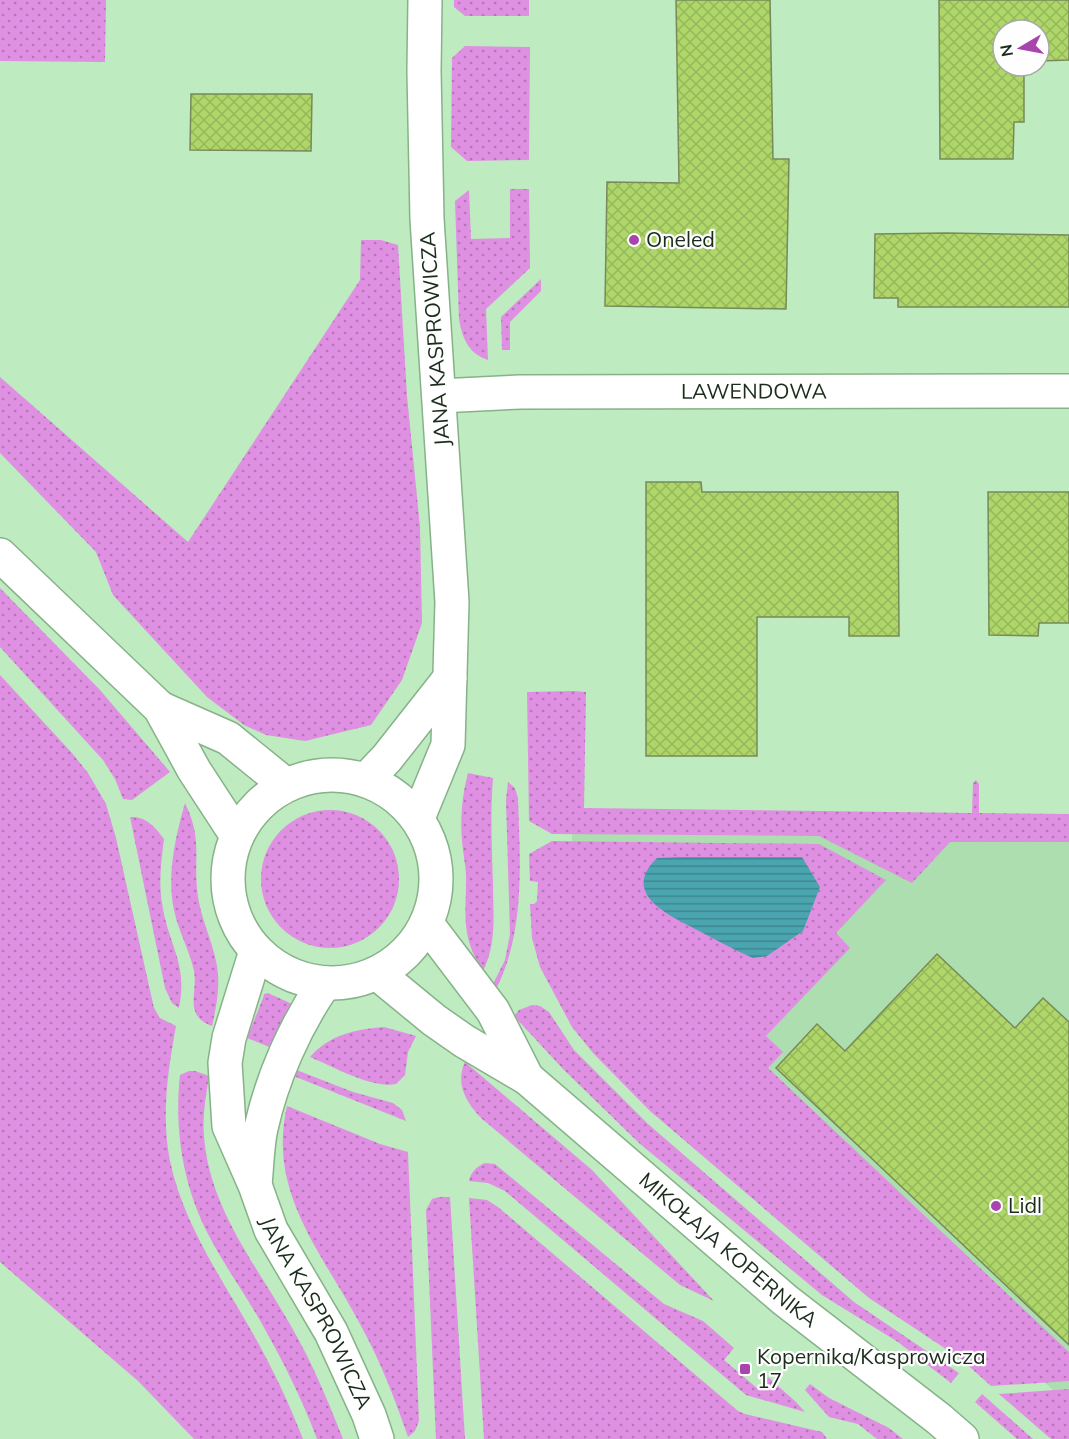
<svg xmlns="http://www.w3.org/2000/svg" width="1069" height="1439" font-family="Mulish,sans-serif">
<defs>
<pattern id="grass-dots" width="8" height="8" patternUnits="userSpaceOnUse" patternTransform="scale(1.5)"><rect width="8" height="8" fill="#e090e2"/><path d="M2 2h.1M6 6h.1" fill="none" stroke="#b576b6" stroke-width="1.8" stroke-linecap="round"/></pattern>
<pattern id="water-rules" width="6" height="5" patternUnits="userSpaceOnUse" patternTransform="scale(1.5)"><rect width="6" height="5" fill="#4aa5b0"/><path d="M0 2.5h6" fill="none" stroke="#3d878e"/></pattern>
<pattern id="building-cross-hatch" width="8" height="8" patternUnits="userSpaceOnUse" patternTransform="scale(1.5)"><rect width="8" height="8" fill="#aed668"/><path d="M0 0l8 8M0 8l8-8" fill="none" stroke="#95b85a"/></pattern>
</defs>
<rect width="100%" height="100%" fill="#beebc0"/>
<!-- built -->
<path fill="#acdeaf" d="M 572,829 L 1069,836 L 1069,1405 L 572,940 Z"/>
<!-- grass -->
<g fill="url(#grass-dots)">
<path d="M 0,0 L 106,0 L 105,62 L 0,61 Z"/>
<path d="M 454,0 L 529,0 L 529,16 L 465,16 L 454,7 Z"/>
<path d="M 465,46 L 530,47 L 529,160 L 467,161 L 451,147 L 452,58 Z"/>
<path d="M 510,189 L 529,189 L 530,268 L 486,309 L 488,360 C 469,354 462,338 459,319 L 455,201 L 469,190 L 471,239 L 510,238 Z"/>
<path d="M 361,240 L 381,240 L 398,245 L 407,396 L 420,527 L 422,623 L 402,680 L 371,725 L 305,741 L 266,735 L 244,725 L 207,697 L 113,595 L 96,552 L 0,453 L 0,377 L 188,542 L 360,280 Z"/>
<path d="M 541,279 L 541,291 L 510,322 L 510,350 L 502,350 L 501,317 Z"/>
<path d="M 0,588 L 100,690 L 170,772 L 132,800 L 123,799 L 115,779 L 103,760 L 0,647 Z"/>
<path d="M 0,675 L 72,753 L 88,773 L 106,804 L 116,838 L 154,1008 L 160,1018 L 176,1026 C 168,1070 161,1116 170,1161 C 182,1217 212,1264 241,1313 C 265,1353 286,1395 303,1439 L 194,1439 L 138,1381 L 0,1262 Z"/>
<path d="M 573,691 L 586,692 L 584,808 L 972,813 L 973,783 L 976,780 L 979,784 L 979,813 L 1069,814 L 1069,842 L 950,842 L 912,883 L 819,836 L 552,834 L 529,821 L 527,692 Z"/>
<path d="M 468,773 L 493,778 C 490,814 492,849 493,885 C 493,915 497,943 483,971 C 459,934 467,913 466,873 C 465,863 463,852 462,841 C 460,817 462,796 468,773 Z"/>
<path d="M 508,782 L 515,788 L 518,798 C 520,863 526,934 494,993 L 491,988 L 505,960 L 510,934 L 506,800 Z"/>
<path d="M 185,803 C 202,838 194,854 197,889 C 199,914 211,937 216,961 C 221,983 217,1004 212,1026 C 183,1015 198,994 194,971 C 190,952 181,936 176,918 C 165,881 175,838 185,803 Z"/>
<circle cx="330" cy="879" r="69"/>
<path d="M 130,817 C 146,816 155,827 164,839 C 161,862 158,886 163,909 C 170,947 188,966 179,1008 L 172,1003 L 165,988 Z"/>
<path d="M 552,841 L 819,844 L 886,880 L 836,933 L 850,948 L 766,1036 L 783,1052 L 768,1068 L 1069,1352 L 1069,1381 L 991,1386 L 961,1359 L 869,1298 L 650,1111 L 593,1053 L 572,1027 L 540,967 L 532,938 L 530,904 L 534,904 L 537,901 L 538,882 L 530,881 L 529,854 Z"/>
<path d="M 268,993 L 292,1004 L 293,1007 L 272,1048 L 247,1038 L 263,998 L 264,994 Z"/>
<path d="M 532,1005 L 540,1006 L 549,1012 L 574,1050 L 648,1124 L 854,1302 L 959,1373 L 951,1383 L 898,1342 L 822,1295 L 639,1143 L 563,1069 L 514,1016 L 519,1010 Z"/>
<path d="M 384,1027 L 416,1036 L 408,1052 L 405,1075 L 396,1084 C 372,1089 332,1066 310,1057 C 329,1035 356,1029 384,1027 Z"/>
<path d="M 465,1062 L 592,1170 L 714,1301 L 680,1285 L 481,1118 C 466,1102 455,1084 465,1062 Z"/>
<path d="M 294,1069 L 353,1092 L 393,1103 L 402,1110 L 406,1121 L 291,1075 Z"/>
<path d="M 189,1071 L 195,1071 L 209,1076 C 206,1096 202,1116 204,1136 C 209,1208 257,1266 291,1326 C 312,1362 328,1401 343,1439 L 317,1439 C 302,1399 283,1361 262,1324 C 245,1294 224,1265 208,1234 C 183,1186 174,1129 180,1075 Z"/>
<path d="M 287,1106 L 380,1144 L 408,1152 L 419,1421 L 415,1431 L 408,1437 C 395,1399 380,1360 360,1324 C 322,1252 267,1193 287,1106 Z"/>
<path d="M 485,1163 L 495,1164 L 664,1304 L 703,1321 L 734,1348 L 724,1360 L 758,1389 L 768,1377 L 796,1402 L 805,1412 L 746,1395 L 505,1191 L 488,1183 L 469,1181 C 471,1172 476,1167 485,1163 Z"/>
<path d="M 439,1197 L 450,1197 L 465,1439 L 436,1439 L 426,1210 L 432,1199 Z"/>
<path d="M 469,1198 L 487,1200 L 498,1207 L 738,1411 L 745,1414 L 822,1432 L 827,1439 L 484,1439 Z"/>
<path d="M 810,1384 L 829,1398 L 889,1428 L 903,1439 L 877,1439 L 858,1424 L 829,1417 L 805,1390 Z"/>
<path d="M 1069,1389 L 1069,1439 L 1051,1439 L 999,1394 Z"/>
<path d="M 982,1394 L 1033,1439 L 1017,1439 L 975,1402 Z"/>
</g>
<!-- water -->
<path fill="url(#water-rules)" d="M 681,857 L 802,857 L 820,887 L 803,931 L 767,956 L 753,958 C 734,950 717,940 699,931 C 671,916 619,895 657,858 Z"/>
<!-- building -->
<g fill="url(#building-cross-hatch)" stroke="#778a59" stroke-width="1.5">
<path d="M 676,0 L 770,0 L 773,159 L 789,159 L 786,309 L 605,306 L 607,182 L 679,183 Z"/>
<path d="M 939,0 L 1069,0 L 1069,60 L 1039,61 L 1039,30 L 1003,30 L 1003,66 L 1024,66 L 1024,122 L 1014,122 L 1013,159 L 940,159 Z"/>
<path d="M 191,94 L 312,94 L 311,151 L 190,150 Z"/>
<path d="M 946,233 L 1069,235 L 1069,307 L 898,307 L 898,298 L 874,298 L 875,234 Z"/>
<path d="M 646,482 L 701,482 L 702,492 L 898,492 L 899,636 L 849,636 L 849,617 L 757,617 L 757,756 L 646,756 Z"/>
<path d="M 988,492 L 1069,492 L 1069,623 L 1039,623 L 1038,636 L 989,635 Z"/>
<path d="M 937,954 L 1015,1028 L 1043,998 L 1069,1022 L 1069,1345 L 776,1068 L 817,1024 L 845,1051 Z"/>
</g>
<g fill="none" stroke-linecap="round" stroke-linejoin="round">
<!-- minor casing -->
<g stroke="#87b289" stroke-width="36">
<g id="minor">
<path id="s1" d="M 439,396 L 520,392 L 1069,391"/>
<path d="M 0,555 L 160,708 L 194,770 L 237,836"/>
<path d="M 160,708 L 228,738 L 286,785"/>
<circle cx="332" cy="879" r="104"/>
<path d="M 366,780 L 387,758 L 450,678"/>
<path d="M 418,818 L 448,745 L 452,602 L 427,219 L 424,71 L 425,0"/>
<path d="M 427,924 L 493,1011 L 527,1078"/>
<path id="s2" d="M 256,951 L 229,1038 L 225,1063 L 229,1126 L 255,1185 L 271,1230 L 331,1332 L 369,1415 L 377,1439"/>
<path id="s3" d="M 378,974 L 434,1020 L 464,1041 L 527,1078 L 785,1300 L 939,1419 L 962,1439"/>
<path d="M 255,1184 C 257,1166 257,1146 261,1128 C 272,1078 295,1026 324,984"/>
</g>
</g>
<!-- minor -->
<use href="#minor" stroke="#fff" stroke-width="33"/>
</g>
<!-- markers -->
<g fill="#a745ac" stroke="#fefefe" stroke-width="2">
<circle cx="634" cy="240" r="6"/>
<circle cx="996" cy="1206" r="6"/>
<rect x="739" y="1363" width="12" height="12" rx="3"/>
</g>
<g text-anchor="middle" stroke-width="4.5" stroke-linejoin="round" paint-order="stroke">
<!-- poi labels -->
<g font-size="21" fill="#1b2c1c" stroke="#fefefe" text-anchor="start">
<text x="646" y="247">Oneled</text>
<text x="1008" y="1213">Lidl</text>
<text x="757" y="1364">Kopernika/Kasprowicza<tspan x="757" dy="24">17</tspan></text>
</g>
<!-- street labels -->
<g font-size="21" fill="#1b2c1c" stroke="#fefefe">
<text transform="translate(435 339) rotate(-94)" y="7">JANA KASPROWICZA</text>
<text dy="7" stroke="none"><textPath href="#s1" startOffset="315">LAWENDOWA</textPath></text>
<text dy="7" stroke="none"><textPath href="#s3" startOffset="447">MIKOŁAJA KOPERNIKA</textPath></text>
<text dy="7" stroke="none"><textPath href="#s2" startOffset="386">JANA KASPROWICZA</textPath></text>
</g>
</g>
<!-- north arrow -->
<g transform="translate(1021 48) rotate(260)"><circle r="28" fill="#fefefe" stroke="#a3aaa4" stroke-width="1.5"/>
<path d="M0-4.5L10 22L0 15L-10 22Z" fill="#a745ac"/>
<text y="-9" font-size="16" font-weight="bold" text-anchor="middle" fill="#1b2c1c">N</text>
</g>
</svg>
